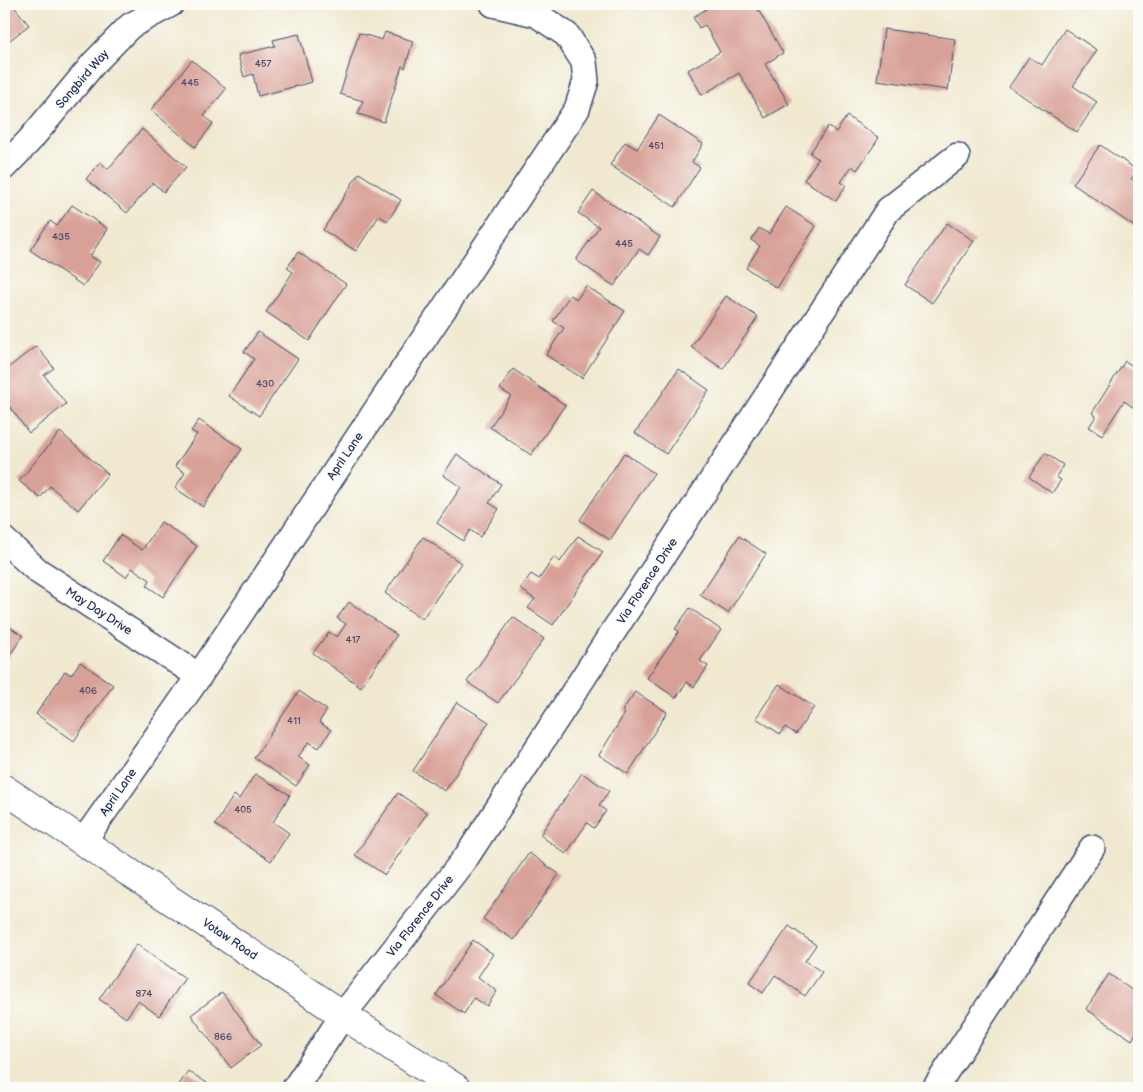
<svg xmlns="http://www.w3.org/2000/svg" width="1143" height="1092" font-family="'Balsamiq Sans',sans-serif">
<rect width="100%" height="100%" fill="#fdfcf7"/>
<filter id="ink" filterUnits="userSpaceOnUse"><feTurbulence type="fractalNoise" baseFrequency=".02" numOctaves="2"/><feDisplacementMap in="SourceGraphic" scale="10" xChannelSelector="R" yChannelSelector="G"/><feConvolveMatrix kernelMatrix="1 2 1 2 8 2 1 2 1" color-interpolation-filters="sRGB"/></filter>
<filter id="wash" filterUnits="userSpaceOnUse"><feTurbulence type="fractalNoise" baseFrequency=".0096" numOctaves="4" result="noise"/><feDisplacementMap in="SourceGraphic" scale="20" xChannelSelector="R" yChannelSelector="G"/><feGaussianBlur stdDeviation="1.12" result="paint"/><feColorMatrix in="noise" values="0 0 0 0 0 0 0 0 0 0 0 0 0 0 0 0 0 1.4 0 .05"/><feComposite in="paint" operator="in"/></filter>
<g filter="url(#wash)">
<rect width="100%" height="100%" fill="#f0e9d0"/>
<g id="blocks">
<!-- building -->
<g fill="#d8a198">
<path d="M 4,4 L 12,4 L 29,25 L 4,45 Z"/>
<path d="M 644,4 L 654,4 L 648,9 Z"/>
<path d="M 715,4 L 755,4 L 783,53 L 765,64 L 789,104 L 765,118 L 739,73 L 702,95 L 688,70 L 720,52 L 705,25 L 699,28 L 693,17 Z"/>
<path d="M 884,29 L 955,39 L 948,90 L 877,80 Z"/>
<path d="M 1065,29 L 1097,50 L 1073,86 L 1097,102 L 1077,132 L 1009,87 L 1029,57 L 1042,65 Z"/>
<path d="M 385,32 L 413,41 L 405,68 L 402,66 L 384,122 L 358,114 L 363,101 L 340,94 L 359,33 L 382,40 Z"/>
<path d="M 299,34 L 312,82 L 258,96 L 253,74 L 244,77 L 238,55 L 275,46 L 273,40 Z"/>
<path d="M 192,60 L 226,89 L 204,116 L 213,124 L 195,147 L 151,110 Z"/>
<path d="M 659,115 L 703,144 L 692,162 L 700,167 L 675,207 L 610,165 L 625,142 L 637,149 Z"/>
<path d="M 847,116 L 879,138 L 857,170 L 852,166 L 841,182 L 846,185 L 836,201 L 804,180 L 818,159 L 810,153 L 828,126 L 836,132 Z"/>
<path d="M 142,129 L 186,167 L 164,192 L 153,183 L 127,213 L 86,179 L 100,162 L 108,169 Z"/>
<path d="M 1100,145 L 1137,170 L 1131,179 L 1139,185 L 1139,230 L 1073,184 Z"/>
<path d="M 359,173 L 401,200 L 388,221 L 379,216 L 356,251 L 323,230 Z"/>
<path d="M 593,191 L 660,237 L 648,255 L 639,249 L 614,286 L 576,260 L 599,227 L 578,213 Z"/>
<path d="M 72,205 L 108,229 L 90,256 L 100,262 L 83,286 L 30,250 L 50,221 L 57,226 Z"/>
<path d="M 786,207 L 816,226 L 777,288 L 746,268 L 760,246 L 751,240 L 759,228 L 769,234 Z"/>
<path d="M 947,223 L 974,241 L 932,303 L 905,285 Z"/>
<path d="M 298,252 L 346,284 L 309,341 L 266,312 L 293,272 L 287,268 Z"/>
<path d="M 586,286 L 625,311 L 582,378 L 546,355 L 564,328 L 553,321 L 570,295 L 577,299 Z"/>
<path d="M 726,296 L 758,317 L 723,369 L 691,347 Z"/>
<path d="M 258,332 L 298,359 L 259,416 L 229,396 L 254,359 L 244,352 Z"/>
<path d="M 36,346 L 54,368 L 44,375 L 66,404 L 29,433 L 4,399 L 4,371 Z"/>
<path d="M 1125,361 L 1139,370 L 1139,411 L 1124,401 L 1102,435 L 1089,427 L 1096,416 L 1092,413 Z"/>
<path d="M 513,369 L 565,405 L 531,455 L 490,427 L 511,396 L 500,389 Z"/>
<path d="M 679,369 L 709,390 L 666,454 L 635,433 Z"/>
<path d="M 199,420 L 242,449 L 203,507 L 175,488 L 185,473 L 175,466 L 197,434 L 191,431 Z"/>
<path d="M 60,432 L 108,474 L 78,510 L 50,486 L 40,498 L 19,481 Z"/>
<path d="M 624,453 L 654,473 L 610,540 L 580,520 Z"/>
<path d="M 1045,453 L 1063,465 L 1056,477 L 1061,480 L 1052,493 L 1029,477 Z"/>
<path d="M 457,454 L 501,484 L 489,503 L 499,509 L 480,537 L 470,530 L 463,541 L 437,523 L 461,487 L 443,475 Z"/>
<path d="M 161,522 L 197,546 L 163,597 L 147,586 L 150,580 L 132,568 L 126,577 L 103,561 L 120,535 L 142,550 Z"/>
<path d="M 578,536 L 603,552 L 553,625 L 528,608 L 535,599 L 520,589 L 531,574 L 539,579 L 554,557 L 560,562 Z"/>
<path d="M 739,536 L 766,554 L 728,613 L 700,595 Z"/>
<path d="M 423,537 L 461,563 L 422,619 L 385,593 Z"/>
<path d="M 349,602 L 397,635 L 361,687 L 313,653 L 329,632 L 337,637 L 346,624 L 337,618 Z"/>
<path d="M 690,608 L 721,630 L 700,661 L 708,666 L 694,687 L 687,682 L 676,698 L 647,678 L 679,631 L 675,629 Z"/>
<path d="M 513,617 L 544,639 L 498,703 L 467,682 Z"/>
<path d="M 4,623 L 23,636 L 4,663 Z"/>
<path d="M 80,662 L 113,685 L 74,741 L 36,714 L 65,671 L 71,675 Z"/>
<path d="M 779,684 L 814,707 L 796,734 L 785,727 L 780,734 L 756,718 Z"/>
<path d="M 299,691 L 327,710 L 319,722 L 331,730 L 319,748 L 309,742 L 298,757 L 310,765 L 296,786 L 254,758 Z"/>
<path d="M 635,692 L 667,712 L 628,774 L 599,755 L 625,713 L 622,711 Z"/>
<path d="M 457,702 L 489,722 L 445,791 L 413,771 Z"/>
<path d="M 582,773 L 609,791 L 599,805 L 606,811 L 594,828 L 587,823 L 566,854 L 540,835 Z"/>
<path d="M 255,774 L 290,795 L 273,822 L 289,833 L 271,861 L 215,825 L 234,795 L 239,799 Z"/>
<path d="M 398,793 L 427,813 L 385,875 L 355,855 Z"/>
<path d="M 529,853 L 559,874 L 514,940 L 483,919 Z"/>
<path d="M 789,926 L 816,945 L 805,961 L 822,972 L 805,996 L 775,975 L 763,993 L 749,983 Z"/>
<path d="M 473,940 L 493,954 L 478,977 L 497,991 L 487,1006 L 474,998 L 464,1014 L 436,995 Z"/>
<path d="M 137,944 L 185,978 L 159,1016 L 138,1001 L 126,1018 L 99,999 Z"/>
<path d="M 1109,974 L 1139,995 L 1139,1028 L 1132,1040 L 1086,1009 Z"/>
<path d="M 222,992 L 261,1045 L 231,1068 L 191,1015 Z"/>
<path d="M 188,1071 L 215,1088 L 177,1088 Z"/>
</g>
</g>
</g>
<g filter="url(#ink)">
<use href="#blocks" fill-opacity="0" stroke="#3b4b6f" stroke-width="1"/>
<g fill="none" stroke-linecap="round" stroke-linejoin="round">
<!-- minor casing -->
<g stroke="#3b4b6f" stroke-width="28">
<g id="minor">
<path d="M 4,167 L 29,141 L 94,63 L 130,26 L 171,4"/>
<path d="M 4,540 L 38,571 L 199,676"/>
<path d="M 83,842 L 199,676 L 577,109 L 586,81 L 584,62 L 567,35 L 536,14 L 493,4"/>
<path d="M 295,1088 L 343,1015 L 467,856 L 888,210 L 957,156"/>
<path d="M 935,1088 L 1092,848"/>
</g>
</g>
<!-- tertiary casing -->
<g stroke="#3b4b6f" stroke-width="30">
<path id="tertiary" d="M 4,789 L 343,1015 L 456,1088"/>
</g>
<!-- minor -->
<use href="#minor" stroke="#fff" stroke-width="25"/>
<!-- tertiary -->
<use href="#tertiary" stroke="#fff" stroke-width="28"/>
</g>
</g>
<g text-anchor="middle" stroke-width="4.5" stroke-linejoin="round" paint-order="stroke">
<!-- number labels -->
<g font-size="10" fill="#4a4c6c">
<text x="263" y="67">457</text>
<text x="190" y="86">445</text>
<text x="656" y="149">451</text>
<text x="61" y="240">435</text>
<text x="624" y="247">445</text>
<text x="265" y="387">430</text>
<text x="353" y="643">417</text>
<text x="88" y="694">406</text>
<text x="294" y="724">411</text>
<text x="243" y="813">405</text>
<text x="144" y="997">874</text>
<text x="223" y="1040">866</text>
</g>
<!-- street labels -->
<g font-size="12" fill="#1b2f5e" stroke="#fdfcf7">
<text transform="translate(82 79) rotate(-49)" y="4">Songbird Way</text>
<text transform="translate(345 456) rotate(-56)" y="4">April Lane</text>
<text transform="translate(647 581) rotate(-57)" y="4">Via Florence Drive</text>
<text transform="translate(99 611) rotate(33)" y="4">May Day Drive</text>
<text transform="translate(118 792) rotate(-55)" y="4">April Lane</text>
<text transform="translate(420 916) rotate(-52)" y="4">Via Florence Drive</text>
<text transform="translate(230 939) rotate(34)" y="4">Votaw Road</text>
</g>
</g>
<!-- margin -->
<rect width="1143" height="1092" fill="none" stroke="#fdfcf7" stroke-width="20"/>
</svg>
